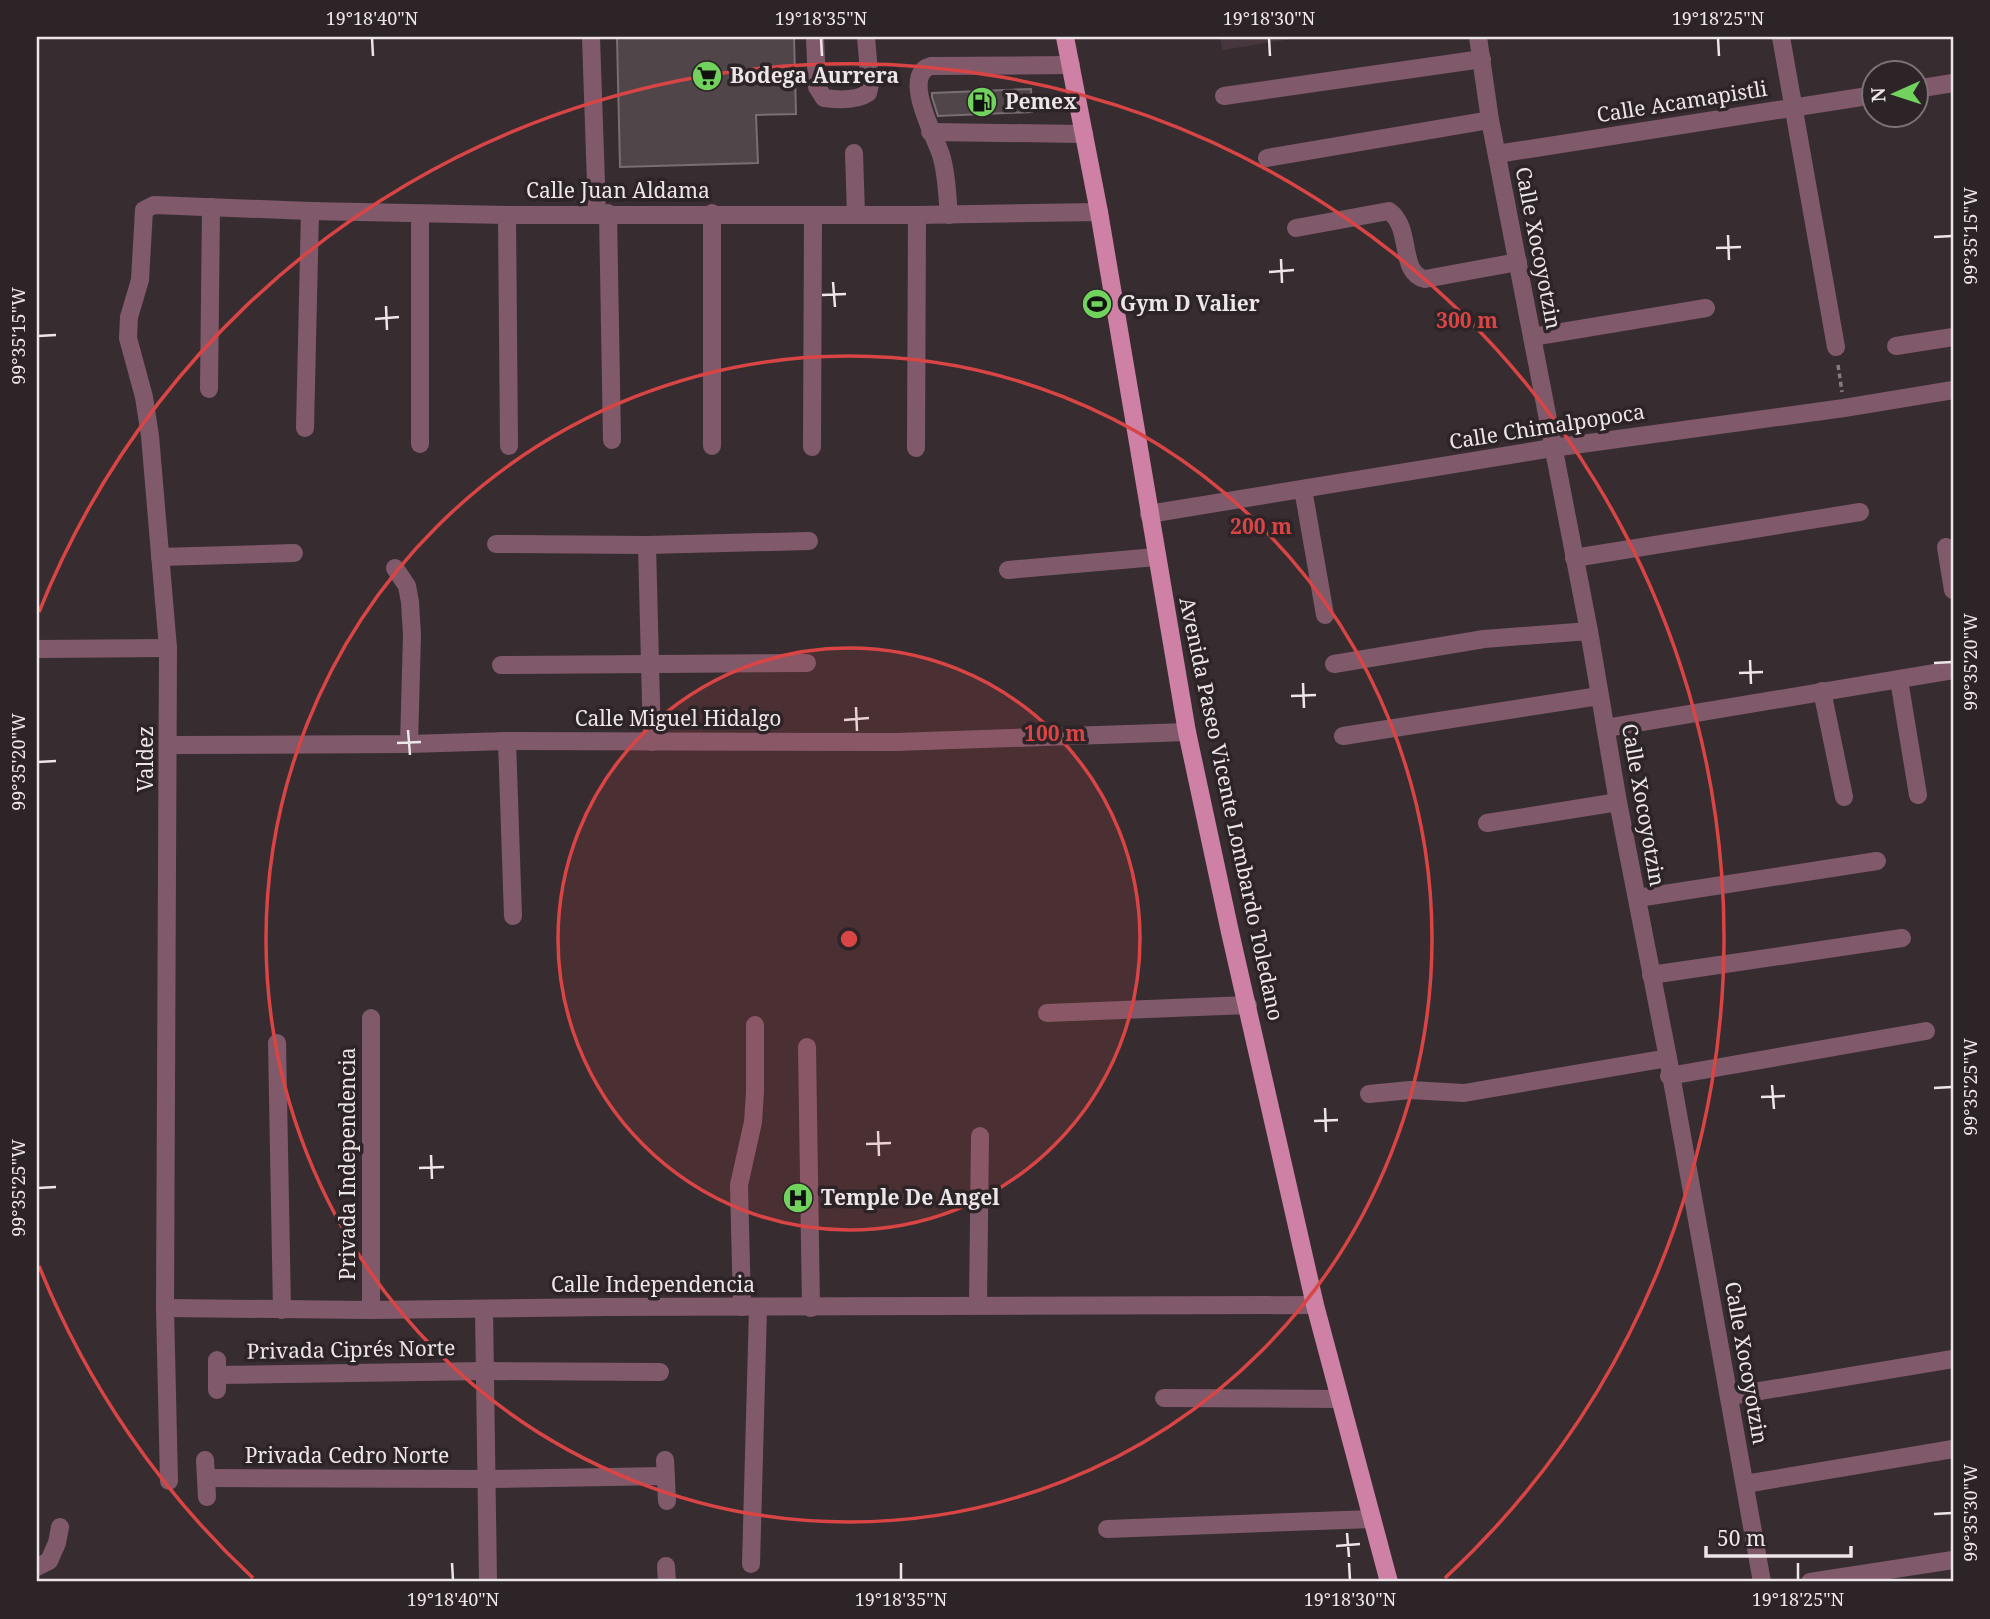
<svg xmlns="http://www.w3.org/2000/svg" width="1990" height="1619" font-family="'Noto Serif',serif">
<rect width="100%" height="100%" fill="#372d31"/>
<!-- built -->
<path fill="#46373e" d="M 1220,37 L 1304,37 L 1222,50 Z"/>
<!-- building -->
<g fill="#50464a" stroke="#796e73" stroke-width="2">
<path d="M 617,37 L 794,37 L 796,114 L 756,115 L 758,163 L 620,167 Z"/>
<path d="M 1031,89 L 1032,112 L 938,116 L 932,97 L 932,93 Z"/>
</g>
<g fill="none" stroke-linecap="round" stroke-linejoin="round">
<!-- path -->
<path stroke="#837b7e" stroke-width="3.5" stroke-dasharray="5 3.5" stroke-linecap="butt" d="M 1838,365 L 1842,392"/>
<!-- minor -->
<g stroke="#805a6b" stroke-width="18">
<path d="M 591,37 L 597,213"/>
<path d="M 815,37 L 817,87 L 824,98 C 838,100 856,101 868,93 L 870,84 L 866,37"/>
<path d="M 1478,37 L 1490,120 L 1589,631 L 1618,802 L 1668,1058 L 1762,1582"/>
<path d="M 1781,37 L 1836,347"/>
<path d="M 1916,89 L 1953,83"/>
<path d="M 1224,96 L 1482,59"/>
<path d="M 930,132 L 1084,134"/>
<path d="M 854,153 L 856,215"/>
<path d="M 1497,154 L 1874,95"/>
<path d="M 1267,158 L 1490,120"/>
<path d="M 608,213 L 612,440"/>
<path d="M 420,214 L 420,444"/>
<path d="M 507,215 L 509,446"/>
<path d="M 949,215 C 947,195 947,174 941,155 C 936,138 900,74 931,66 L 1071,65"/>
<path d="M 1296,228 L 1389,211 C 1413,228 1398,273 1425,279 L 1518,262"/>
<path d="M 1532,337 L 1706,308"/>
<path d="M 1896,346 L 1953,337"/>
<path d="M 209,389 L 211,207"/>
<path d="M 305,428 L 310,211"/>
<path d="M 712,446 L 712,213"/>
<path d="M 812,447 L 813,215"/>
<path d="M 916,448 L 917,215"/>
<path d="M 1303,489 L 1325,615"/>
<path d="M 1149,514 L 1552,448 L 1844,408 L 1953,390"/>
<path d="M 496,544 L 647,545 L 809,541"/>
<path d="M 647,545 L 652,742"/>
<path d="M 1946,547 L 1953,590"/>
<path d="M 160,557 L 294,553"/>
<path d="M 1574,558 L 1860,512"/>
<path d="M 395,568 L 407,586 L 410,602 L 412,635 L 409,744"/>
<path d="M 1008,570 L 1156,557"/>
<path d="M 37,649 L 168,648"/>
<path d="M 1334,664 L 1484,639 L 1589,631"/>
<path d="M 501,665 L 807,663"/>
<path d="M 1899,680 L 1918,795"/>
<path d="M 1822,691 L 1844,797"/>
<path d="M 1606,728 L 1953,670"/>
<path d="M 1343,736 L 1599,696"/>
<path d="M 507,741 L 513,916"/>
<path d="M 169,745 L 409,744 L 507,741 L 896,742 L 1187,732"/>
<path d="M 1487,823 L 1618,802"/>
<path d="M 1638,898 L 1877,861"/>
<path d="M 1651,975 L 1902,938"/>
<path d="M 1047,1013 L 1248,1005"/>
<path d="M 371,1018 L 371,1310"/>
<path d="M 277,1043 L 282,1310"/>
<path d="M 807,1047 L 811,1308"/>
<path d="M 1669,1076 L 1926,1031"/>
<path d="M 1369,1094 L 1410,1090 L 1464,1093 L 1668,1058"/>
<path d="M 978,1305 L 980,1136"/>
<path d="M 742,1307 L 739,1185 L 753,1122 L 755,1092 L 755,1025"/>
<path d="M 165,1308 L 371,1310 L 606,1307 L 1315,1305"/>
<path d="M 484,1309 L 488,1582"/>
<path d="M 217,1360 L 217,1390"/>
<path d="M 217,1375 L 486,1371 L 660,1372"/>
<path d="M 1730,1396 L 1953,1359"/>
<path d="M 1164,1398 L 1339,1399"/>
<path d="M 205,1460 L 207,1497"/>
<path d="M 665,1460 L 667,1501"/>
<path d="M 207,1478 L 488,1479 L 666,1476"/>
<path d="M 169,1481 L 165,1308 L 168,648 L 150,436 L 144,397 L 128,338 L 129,317 L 140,280 L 144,210 L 154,205 L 310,211 L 507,215 L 917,215 L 1099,212"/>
<path d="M 1745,1484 L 1953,1449"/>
<path d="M 1107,1529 L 1372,1519"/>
<path d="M 751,1564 L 758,1308"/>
<path d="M 666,1566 L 667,1582"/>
<path d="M 37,1567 L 49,1561 L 57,1543 L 60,1527"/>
<path d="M 1810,1582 L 1953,1560"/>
</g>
<!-- major -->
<path stroke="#ce80a5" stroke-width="18" d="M 1065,37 L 1099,212 L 1187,732 L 1230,932 L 1315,1305 L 1389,1582"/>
</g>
<!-- ticks -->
<path fill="none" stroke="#ede6e9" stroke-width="2.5" d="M 372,38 L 373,56M 821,38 L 822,56M 1269,38 L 1270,56M 1718,38 L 1719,56M 1728,235 L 1729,260M 1934,237 L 1952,236M 1716,248 L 1741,247M 1281,259 L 1282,283M 1269,272 L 1294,270M 833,282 L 835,307M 822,295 L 846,294M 386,306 L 387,330M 375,319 L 399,317M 38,336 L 56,335M 1750,660 L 1751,684M 1934,663 L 1952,662M 1739,673 L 1763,672M 1303,683 L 1304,708M 1291,696 L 1316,695M 856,707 L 857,731M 844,720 L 869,718M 408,730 L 410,755M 397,743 L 421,742M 38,762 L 56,761M 1772,1085 L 1774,1109M 1934,1088 L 1952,1087M 1761,1097 L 1785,1096M 1325,1108 L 1326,1132M 1314,1121 L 1338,1120M 878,1131 L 879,1156M 866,1144 L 891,1143M 431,1155 L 432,1179M 419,1168 L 444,1167M 38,1188 L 56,1187M 1934,1514 L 1952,1513M 1347,1533 L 1349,1557M 1336,1546 L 1360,1544M 452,1563 L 453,1580M 901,1563 L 901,1580M 1349,1563 L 1350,1580M 1798,1563 L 1798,1580"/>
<!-- distance rings -->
<circle cx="849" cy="939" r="291" fill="#d94445" fill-opacity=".12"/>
<g fill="none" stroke="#d94445" stroke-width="3.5">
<circle cx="849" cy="939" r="291"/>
<circle cx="849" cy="939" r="583"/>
<path d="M253 1578A874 874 0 0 1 39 1266M39 612A874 874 0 1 1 1445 1578"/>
</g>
<!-- icons -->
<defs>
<g id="supermarket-disc" transform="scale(1.575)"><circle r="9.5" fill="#71d35e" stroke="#2d2428"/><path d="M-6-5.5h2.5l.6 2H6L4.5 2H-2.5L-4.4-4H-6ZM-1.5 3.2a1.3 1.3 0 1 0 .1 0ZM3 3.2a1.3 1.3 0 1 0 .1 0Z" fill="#111"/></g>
<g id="fuel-disc" transform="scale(1.575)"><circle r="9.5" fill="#71d35e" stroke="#2d2428"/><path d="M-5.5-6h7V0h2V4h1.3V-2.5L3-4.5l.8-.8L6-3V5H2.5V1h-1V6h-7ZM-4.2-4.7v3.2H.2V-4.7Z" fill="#111"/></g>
<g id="stadium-disc" transform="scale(1.575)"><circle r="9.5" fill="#71d35e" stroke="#2d2428"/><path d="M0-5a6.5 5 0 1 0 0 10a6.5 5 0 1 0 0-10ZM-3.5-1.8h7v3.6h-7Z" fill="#111"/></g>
<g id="hospital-disc" transform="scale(1.575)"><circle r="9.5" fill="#71d35e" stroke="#2d2428"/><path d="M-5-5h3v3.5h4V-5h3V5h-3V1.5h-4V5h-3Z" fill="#111"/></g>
</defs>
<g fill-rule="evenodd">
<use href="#supermarket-disc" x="707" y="76"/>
<use href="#fuel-disc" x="982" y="102"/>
<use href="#stadium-disc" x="1097" y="304"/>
<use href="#hospital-disc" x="798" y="1198"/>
</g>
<g text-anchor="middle" stroke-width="7" stroke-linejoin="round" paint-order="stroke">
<!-- poi labels -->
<g font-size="21" font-weight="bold" fill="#ede6e9" stroke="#2d2428" text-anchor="start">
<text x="730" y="83">Bodega Aurrera</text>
<text x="1005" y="109">Pemex</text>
<text x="1120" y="311">Gym D Valier</text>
<text x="821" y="1205">Temple De Angel</text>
</g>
<!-- street labels -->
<g font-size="21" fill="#ede6e9" stroke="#2d2428">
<text transform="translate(1682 102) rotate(-9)" y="7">Calle Acamapistli</text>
<text x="618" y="198">Calle Juan Aldama</text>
<text transform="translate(1538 248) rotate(79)" y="7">Calle Xocoyotzin</text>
<text transform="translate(1547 427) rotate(-9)" y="7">Calle Chimalpopoca</text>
<text x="678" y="726">Calle Miguel Hidalgo</text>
<text transform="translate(146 759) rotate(-90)" y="7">Valdez</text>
<text transform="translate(1643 805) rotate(80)" y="7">Calle Xocoyotzin</text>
<text transform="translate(1231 809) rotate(78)" y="7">Avenida Paseo Vicente Lombardo Toledano</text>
<text transform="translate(348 1164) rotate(-90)" y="7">Privada Independencia</text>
<text x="653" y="1292">Calle Independencia</text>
<text transform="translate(351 1350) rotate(-1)" y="7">Privada Ciprés Norte</text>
<text transform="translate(1746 1363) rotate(80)" y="7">Calle Xocoyotzin</text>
<text x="347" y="1463">Privada Cedro Norte</text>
</g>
</g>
<circle cx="849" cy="939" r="10" fill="#d94445" stroke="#2d2428" stroke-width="3.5"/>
<g font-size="21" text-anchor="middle" font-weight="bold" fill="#d94445" stroke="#2d2428" stroke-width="7" stroke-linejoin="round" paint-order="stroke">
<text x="1467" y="328">300 m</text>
<text x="1261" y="534">200 m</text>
<text x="1055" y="741">100 m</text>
</g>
<!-- border -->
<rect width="1990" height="1619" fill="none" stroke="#2d2428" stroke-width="77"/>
<!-- north arrow -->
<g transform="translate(1895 94) rotate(267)"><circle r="33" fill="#2d2428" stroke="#7a7275" stroke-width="2"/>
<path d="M0-5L12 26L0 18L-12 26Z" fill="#71d35e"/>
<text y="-10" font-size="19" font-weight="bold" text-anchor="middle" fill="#ede6e9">N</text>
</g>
<!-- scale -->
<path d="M1706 1546v10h145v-10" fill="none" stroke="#ede6e9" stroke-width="3.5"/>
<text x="1717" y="1546" font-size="21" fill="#ede6e9" stroke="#2d2428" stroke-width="5" paint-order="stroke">50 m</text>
<rect x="38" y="38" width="1914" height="1542" fill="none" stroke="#ede6e9" stroke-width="2.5"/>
<g font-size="18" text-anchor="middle" fill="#ede6e9">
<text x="372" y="25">19°18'40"N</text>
<text x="821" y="25">19°18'35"N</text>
<text x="1269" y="25">19°18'30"N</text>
<text x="1718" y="25">19°18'25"N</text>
<text transform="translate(1971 236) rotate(-90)" y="6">99°35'15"W</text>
<text transform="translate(19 336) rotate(-90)" y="6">99°35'15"W</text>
<text transform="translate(1971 662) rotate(-90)" y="6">99°35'20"W</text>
<text transform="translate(19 762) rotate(-90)" y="6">99°35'20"W</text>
<text transform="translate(1971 1087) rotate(-90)" y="6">99°35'25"W</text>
<text transform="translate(19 1188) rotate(-90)" y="6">99°35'25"W</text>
<text transform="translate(1971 1513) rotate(-90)" y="6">99°35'30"W</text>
<text x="453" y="1606">19°18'40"N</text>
<text x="901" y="1606">19°18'35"N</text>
<text x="1350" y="1606">19°18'30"N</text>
<text x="1798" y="1606">19°18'25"N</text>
</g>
</svg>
